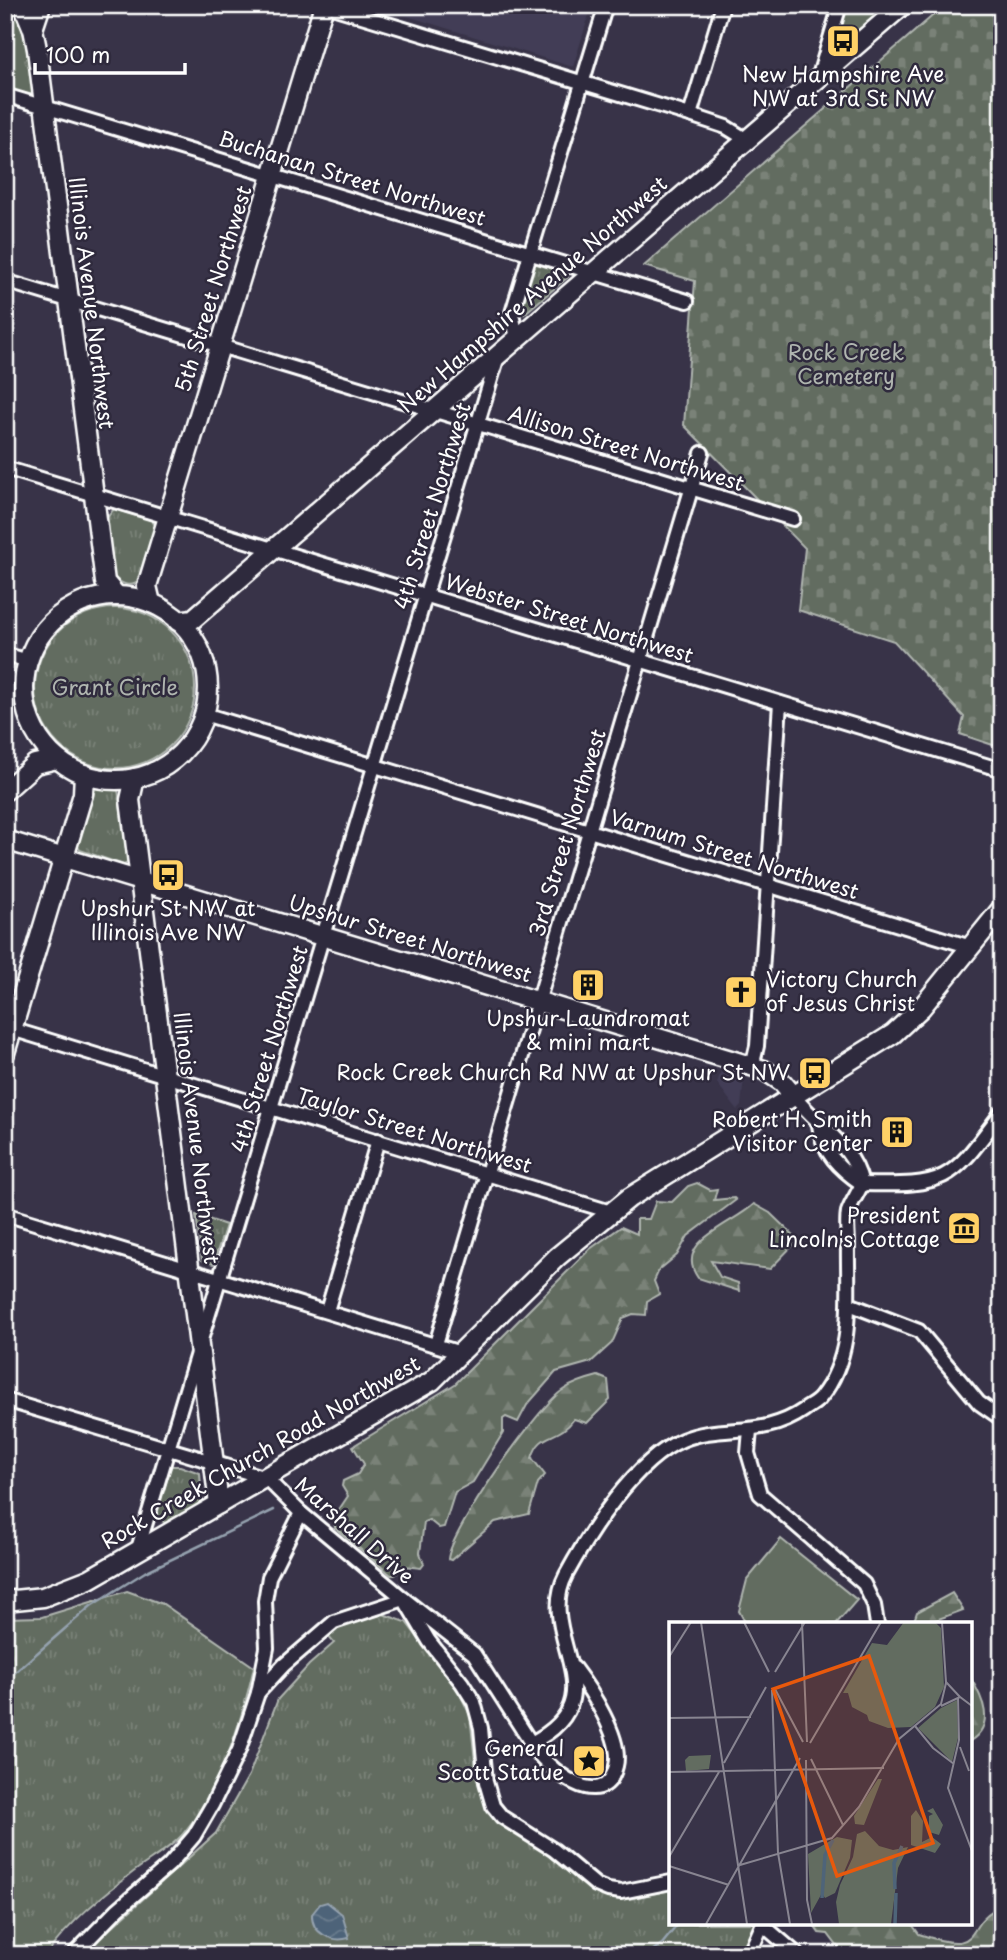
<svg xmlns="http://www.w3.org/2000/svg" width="1007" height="1960" font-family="'Playpen Sans',sans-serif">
<defs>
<pattern id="grass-tufts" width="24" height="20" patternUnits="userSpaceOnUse" patternTransform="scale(1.75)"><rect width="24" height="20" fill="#626c60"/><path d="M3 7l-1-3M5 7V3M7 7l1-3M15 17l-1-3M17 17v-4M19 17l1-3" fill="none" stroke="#7a8278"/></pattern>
<pattern id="forest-firs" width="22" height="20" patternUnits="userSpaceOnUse" patternTransform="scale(1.75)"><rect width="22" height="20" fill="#626c60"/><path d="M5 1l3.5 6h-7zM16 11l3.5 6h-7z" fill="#7a8278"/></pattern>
<pattern id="cemetery-stones" width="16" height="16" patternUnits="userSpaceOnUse" patternTransform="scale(1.75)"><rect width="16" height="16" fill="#626c60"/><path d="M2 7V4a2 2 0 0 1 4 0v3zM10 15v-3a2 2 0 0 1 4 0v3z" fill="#7a8278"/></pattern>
<pattern id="water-waves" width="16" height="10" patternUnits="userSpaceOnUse" patternTransform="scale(1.75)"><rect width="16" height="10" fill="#4e6479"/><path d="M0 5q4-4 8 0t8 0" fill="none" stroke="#697b8d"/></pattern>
</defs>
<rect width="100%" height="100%" fill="#383348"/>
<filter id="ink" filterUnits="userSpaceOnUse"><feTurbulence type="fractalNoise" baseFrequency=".0143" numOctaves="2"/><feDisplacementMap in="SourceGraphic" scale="14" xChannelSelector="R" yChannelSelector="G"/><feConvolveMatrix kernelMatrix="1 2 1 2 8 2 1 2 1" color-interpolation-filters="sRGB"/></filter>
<g filter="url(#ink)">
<!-- built -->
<g fill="#423e56">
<path d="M 371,5 L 592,5 L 573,67 Z"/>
<path d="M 721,1071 L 744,1078 L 741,1106 L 737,1110 L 717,1083 Z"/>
</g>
<!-- grass -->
<g fill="url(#grass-tufts)" stroke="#b0b6b0" stroke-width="2">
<path d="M 846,5 L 890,5 L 836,51 L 833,49 Z"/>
<path d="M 5,15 L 22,19 L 34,97 L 5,88 Z"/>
<path d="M 538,263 L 566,272 L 568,277 L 524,314 L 520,309 L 533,266 Z"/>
<path d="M 114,509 L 151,520 L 157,527 L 140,580 C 132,589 120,584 113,576 L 106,519 Z"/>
<circle cx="115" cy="688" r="80"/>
<path d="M 96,787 L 118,789 L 128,862 L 124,865 L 80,850 L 77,845 Z"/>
<path d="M 196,1215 L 226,1225 L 213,1264 L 202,1260 Z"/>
<path d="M 171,1466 L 180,1466 L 200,1473 L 202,1503 L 165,1523 L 156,1516 Z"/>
<path d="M 127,1591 L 163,1604 L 254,1667 C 241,1723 221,1789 183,1834 C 171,1848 151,1859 136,1870 C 104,1894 69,1922 46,1955 L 5,1955 L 5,1618 L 42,1617 Z"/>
<path d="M 383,1614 L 406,1622 L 459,1692 L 470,1715 L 477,1780 L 494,1816 L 607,1898 L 629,1899 L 671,1890 L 671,1923 L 756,1923 L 744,1955 L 81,1955 L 216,1833 L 249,1775 L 278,1699 L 309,1665 L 334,1643 L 327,1635 L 342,1624 Z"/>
</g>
<!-- forest -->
<g fill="url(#forest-firs)" stroke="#b0b6b0" stroke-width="2">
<path d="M 697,1183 L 710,1190 L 717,1189 L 714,1200 L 734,1198 L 736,1200 L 688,1236 L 677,1255 L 659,1270 L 654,1281 L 659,1294 L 647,1301 L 646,1315 L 633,1314 L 623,1318 L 612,1343 L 591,1362 L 556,1372 L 527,1405 L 518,1422 L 506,1417 L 503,1419 L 503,1433 L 473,1482 L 455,1492 L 444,1527 L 439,1528 L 429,1520 L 424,1522 L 420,1553 L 424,1564 L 421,1568 L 404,1566 L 395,1575 L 391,1575 L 335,1528 L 334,1517 L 348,1496 L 342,1486 L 343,1481 L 358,1474 L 364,1464 L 353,1446 L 455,1384 L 590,1249 L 621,1227 L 637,1234 L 637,1219 L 649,1219 L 656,1201 L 672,1202 L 688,1186 Z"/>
<path d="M 754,1204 L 770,1213 L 798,1240 L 770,1269 L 711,1261 L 720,1277 L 738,1283 L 739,1291 L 698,1278 C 672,1241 734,1224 754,1204 Z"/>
<path d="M 598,1376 L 608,1380 L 610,1400 L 587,1423 L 574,1419 C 558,1442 540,1430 532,1458 L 545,1475 L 538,1483 L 529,1514 L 495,1522 L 451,1560 L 448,1559 C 450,1531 539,1405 563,1390 C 573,1383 586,1379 598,1376 Z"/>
<path d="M 952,1593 L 963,1610 L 925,1624 L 913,1624 L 917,1612 Z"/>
<path d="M 970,1677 C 983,1698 996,1725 970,1741 Z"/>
<path d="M 1002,1906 L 1002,1955 L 844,1955 L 828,1934 L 819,1933 L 812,1923 L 911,1923 L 919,1934 C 990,1958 959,1923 1002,1906 Z"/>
</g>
<!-- cemetery -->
<path fill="url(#cemetery-stones)" stroke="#b0b6b0" stroke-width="2" d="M 945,5 L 1002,5 L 1002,748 L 960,734 L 964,717 L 894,641 L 798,610 L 805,548 L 684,425 L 695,281 L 644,266 Z"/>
<!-- pitch -->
<path fill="#626c60" stroke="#b0b6b0" stroke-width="2" d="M 781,1539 L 857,1600 L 836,1624 L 746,1624 L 739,1611 L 747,1580 Z"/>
<!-- water -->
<path fill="url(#water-waves)" stroke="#95a2af" stroke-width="2" d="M 327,1902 L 342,1914 L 349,1938 C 332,1943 311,1933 312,1914 L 320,1904 Z"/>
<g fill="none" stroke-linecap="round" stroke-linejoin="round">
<!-- stream -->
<g stroke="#95a2af" stroke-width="2.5">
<path d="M 5,1681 L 91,1606 L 145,1572 L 274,1510"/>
<path d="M 646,1955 L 662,1944 L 679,1923"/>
</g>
<!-- street casing -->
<g stroke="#fff" stroke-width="18">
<g id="street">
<path d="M 325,5 L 690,115 L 726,127 L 747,140"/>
<path d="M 818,79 L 840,5"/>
<path d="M 5,95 L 687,301"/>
<path d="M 690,115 L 723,5"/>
<path d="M 5,281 L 793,519"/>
<path d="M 517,339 L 512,313 L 606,5"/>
<path d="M 5,468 L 1002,770"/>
<path d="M 5,654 L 28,661"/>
<path d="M 204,714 L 971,947"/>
<path d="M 5,1027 L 611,1212"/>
<path d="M 752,1067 L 757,1046 L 780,703"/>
<path d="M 793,1095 C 817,1126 853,1144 862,1184"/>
<path d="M 819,1125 C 822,1152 840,1169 862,1184"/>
<path d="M 862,1184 C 950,1186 950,1181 1002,1112"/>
<path d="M 5,1214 L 461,1353"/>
<path d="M 849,1304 L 919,1331 L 979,1403 L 1002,1419"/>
<path d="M 327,1311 L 378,1140"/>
<path d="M 436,1344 L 702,453"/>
<path d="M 5,1400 L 266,1478 L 301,1513 L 404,1599 L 429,1641 L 462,1683 L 474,1702 L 481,1728 L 486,1782 L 493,1806 L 502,1817 L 554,1850 L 596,1885 L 608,1890 L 621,1892 L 671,1882"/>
<path d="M 750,1430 L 748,1453 L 760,1494 L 864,1584 L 874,1605 L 877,1624"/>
<path d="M 137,1552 L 498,356"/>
<path d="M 258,1693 L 284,1665 L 334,1622 L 404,1599 L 474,1654 L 531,1743 C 621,1698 534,1635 566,1575 C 590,1531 635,1460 682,1440 C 723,1423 762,1439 804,1410 C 809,1406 817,1403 821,1397 C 856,1353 847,1297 848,1244 C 848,1235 846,1222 848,1212 C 851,1203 858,1193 862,1184"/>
<path d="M 531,1743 C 544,1767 604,1817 616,1766 C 623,1739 590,1689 574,1668"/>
<path d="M 763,1925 L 798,1955"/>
<path d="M 73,1955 L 118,1909 L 169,1865 L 194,1836 L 212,1805 L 239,1750 L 258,1693 L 267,1648 L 265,1601 L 269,1577 L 301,1513"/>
<path d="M 749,1955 L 763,1923"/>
</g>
</g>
<!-- secondary casing -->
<g stroke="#fff" stroke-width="23">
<g id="secondary">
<path d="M 23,5 L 33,29 L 37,49 L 105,582 L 117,596"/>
<path d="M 33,29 L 41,5"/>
<circle cx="116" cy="688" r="92"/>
<path d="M 151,603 L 147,586 L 324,5"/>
<path d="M 178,621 L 193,619 L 903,5"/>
<path d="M 135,778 L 130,800 L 219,1504"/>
<path d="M 5,791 L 35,764 L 57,759"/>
<path d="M 5,840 L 764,1070 L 782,1082 L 793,1095"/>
<path d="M 5,1053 L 83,794 L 84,774"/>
<path d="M 5,1601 L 43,1597 L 89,1579 L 432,1381 L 557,1257 L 629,1198 L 893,1034 L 921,1008 L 1002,908"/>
</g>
</g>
<!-- street -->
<use href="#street" stroke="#2f2a3d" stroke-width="12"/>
<!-- secondary -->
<use href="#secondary" stroke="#2f2a3d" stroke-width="18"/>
</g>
</g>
<!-- icons -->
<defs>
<g id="bus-square" transform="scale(1.75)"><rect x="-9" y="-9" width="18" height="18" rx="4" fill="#ffd166" stroke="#2f2a3d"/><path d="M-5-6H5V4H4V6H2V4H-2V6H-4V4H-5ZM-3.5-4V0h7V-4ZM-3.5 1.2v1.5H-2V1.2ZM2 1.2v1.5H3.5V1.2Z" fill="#111"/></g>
<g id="building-square" transform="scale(1.75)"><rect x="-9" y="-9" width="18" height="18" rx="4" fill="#ffd166" stroke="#2f2a3d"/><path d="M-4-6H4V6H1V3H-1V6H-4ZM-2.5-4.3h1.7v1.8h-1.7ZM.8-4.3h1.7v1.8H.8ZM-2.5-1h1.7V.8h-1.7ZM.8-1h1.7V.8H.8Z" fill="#111"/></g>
<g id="church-square" transform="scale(1.75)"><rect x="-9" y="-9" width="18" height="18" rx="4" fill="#ffd166" stroke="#2f2a3d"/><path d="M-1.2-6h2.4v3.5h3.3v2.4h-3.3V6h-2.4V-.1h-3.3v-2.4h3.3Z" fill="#111"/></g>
<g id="museum-square" transform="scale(1.75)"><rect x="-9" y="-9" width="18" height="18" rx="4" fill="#ffd166" stroke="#2f2a3d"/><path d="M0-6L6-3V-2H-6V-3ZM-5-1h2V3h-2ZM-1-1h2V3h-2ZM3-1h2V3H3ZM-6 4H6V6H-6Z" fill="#111"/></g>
<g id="sight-square" transform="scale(1.75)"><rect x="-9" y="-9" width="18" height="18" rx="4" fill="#ffd166" stroke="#2f2a3d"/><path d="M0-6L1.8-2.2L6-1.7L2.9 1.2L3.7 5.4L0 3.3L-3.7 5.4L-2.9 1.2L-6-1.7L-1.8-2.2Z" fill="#111"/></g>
</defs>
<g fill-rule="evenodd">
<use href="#bus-square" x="843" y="41"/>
<use href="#bus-square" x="168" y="875"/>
<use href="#building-square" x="588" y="985"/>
<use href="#church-square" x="741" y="992"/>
<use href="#bus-square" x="815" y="1073"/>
<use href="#building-square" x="897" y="1132"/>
<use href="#museum-square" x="964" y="1228"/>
<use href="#sight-square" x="589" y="1761"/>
</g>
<g text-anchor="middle" stroke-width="5" stroke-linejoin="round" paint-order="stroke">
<!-- poi labels -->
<g font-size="21" fill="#fff" stroke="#2f2a3d" text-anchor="end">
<text x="843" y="82" text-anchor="middle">New Hampshire Ave<tspan x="843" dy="24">NW at 3rd St NW</tspan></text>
<text x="168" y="916" text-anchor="middle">Upshur St NW at<tspan x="168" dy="24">Illinois Ave NW</tspan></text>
<text x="766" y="987" text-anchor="start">Victory Church<tspan x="766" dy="24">of Jesus Christ</tspan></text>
<text x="588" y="1026" text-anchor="middle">Upshur Laundromat<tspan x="588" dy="24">&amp; mini mart</tspan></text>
<text x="790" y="1080">Rock Creek Church Rd NW at Upshur St NW</text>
<text x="872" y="1127">Robert H. Smith<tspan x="872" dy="24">Visitor Center</tspan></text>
<text x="940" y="1223">President<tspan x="940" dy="24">Lincoln's Cottage</tspan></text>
<text x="564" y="1756">General<tspan x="564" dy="24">Scott Statue</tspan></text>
</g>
<!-- street labels -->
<g font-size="21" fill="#fff" stroke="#2f2a3d">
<text transform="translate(352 179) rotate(17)" y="7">Buchanan Street Northwest</text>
<text transform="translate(214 289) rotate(-73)" y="7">5th Street Northwest</text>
<text transform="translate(533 295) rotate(-41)" y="7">New Hampshire Avenue Northwest</text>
<text transform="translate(91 303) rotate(83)" y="7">Illinois Avenue Northwest</text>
<text transform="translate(626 449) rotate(17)" y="7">Allison Street Northwest</text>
<text transform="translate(433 506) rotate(-73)" y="7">4th Street Northwest</text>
<text transform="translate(569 619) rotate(17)" y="7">Webster Street Northwest</text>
<text transform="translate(568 833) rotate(-73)" y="7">3rd Street Northwest</text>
<text transform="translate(734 855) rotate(17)" y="7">Varnum Street Northwest</text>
<text transform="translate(410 939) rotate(17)" y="7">Upshur Street Northwest</text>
<text transform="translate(270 1049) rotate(-73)" y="7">4th Street Northwest</text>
<text transform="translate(414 1131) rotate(17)" y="7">Taylor Street Northwest</text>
<text transform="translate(196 1138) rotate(83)" y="7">Illinois Avenue Northwest</text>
<text transform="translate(261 1453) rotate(-30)" y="7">Rock Creek Church Road Northwest</text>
<text transform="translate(354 1531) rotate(41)" y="7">Marshall Drive</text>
</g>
<!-- park labels -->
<g font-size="21" fill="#b0b6b0" stroke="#2f2a3d">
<text x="846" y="360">Rock Creek<tspan x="846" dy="24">Cemetery</tspan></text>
<text x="115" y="695">Grant Circle</text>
</g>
</g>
<!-- overview -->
<g transform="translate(669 1622)">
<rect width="303" height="303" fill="#383348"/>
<path d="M 196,209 L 210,224 L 224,228 L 239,225 L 229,246 L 222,302 L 170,302 L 167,280 L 171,263 L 184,235 L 188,212 ZM 168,215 L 183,218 L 181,236 L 166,271 L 156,276 L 153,271 L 142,291 L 139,232 Z" fill="#626c60"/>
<path d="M 209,157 L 213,157 L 195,203 L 186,202 L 185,194 ZM 264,186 L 274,203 L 270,213 L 260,210 L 260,194 L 264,192 L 258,189 ZM 247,188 L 254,199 L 253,220 L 263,215 L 272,222 L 266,231 L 242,223 L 242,194 Z" fill="#626c60"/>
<path d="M 235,0 L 266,0 L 272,6 L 275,65 L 266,85 L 242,105 L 219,106 L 200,99 L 198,93 L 183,85 L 179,71 L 174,71 L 203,21 L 218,23 ZM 288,78 L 289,116 L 283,140 L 249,106 L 272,86 Z" fill="#626c60"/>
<path d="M 42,133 L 40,147 L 17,149 L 16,138 L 20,134 Z" fill="#626c60"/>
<path fill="none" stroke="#4e6479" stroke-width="3.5" d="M 226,267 L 225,241 L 233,224M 153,276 L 156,233 L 164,218M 226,302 L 227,271"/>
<path fill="none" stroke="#888591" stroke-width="2" d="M 32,0 L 78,302M 75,0 L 100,50M 133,0 L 138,120M 273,0 L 277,60 L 291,75M 0,35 L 22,0M 106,50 L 136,0M 106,67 L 134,120M 103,68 L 109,231 L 121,302M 289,76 L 290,118 L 279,166 L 303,229M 272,84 L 291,75 L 303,84M 0,96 L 82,95M 246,104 L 264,126 L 285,142M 141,121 L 212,0M 291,125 L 300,149M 142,137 L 174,203M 137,138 L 138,278 L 143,302M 55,141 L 97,65M 0,150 L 215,146M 0,234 L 0,0M 0,235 L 50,150M 71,243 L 163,216 L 190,185 L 230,117 L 272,82 L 277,61M 0,244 L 60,263M 37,302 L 131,136"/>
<path fill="#e8590c" fill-opacity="0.15" stroke="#e8590c" stroke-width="3.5" d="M 200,34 L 264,221 L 168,254 L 104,67 Z"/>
<rect width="303" height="303" fill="none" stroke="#fff" stroke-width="3.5"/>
</g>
<!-- margin -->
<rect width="1007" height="1960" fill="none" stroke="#2f2a3d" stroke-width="28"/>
<rect x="14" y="14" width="979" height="1932" fill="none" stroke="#fff" stroke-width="2.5" filter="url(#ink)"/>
<!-- scale -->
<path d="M35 63v10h150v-10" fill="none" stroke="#ffffff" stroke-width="3.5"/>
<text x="46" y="63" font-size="21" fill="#ffffff" stroke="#2f2a3d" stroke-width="5" paint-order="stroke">100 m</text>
</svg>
